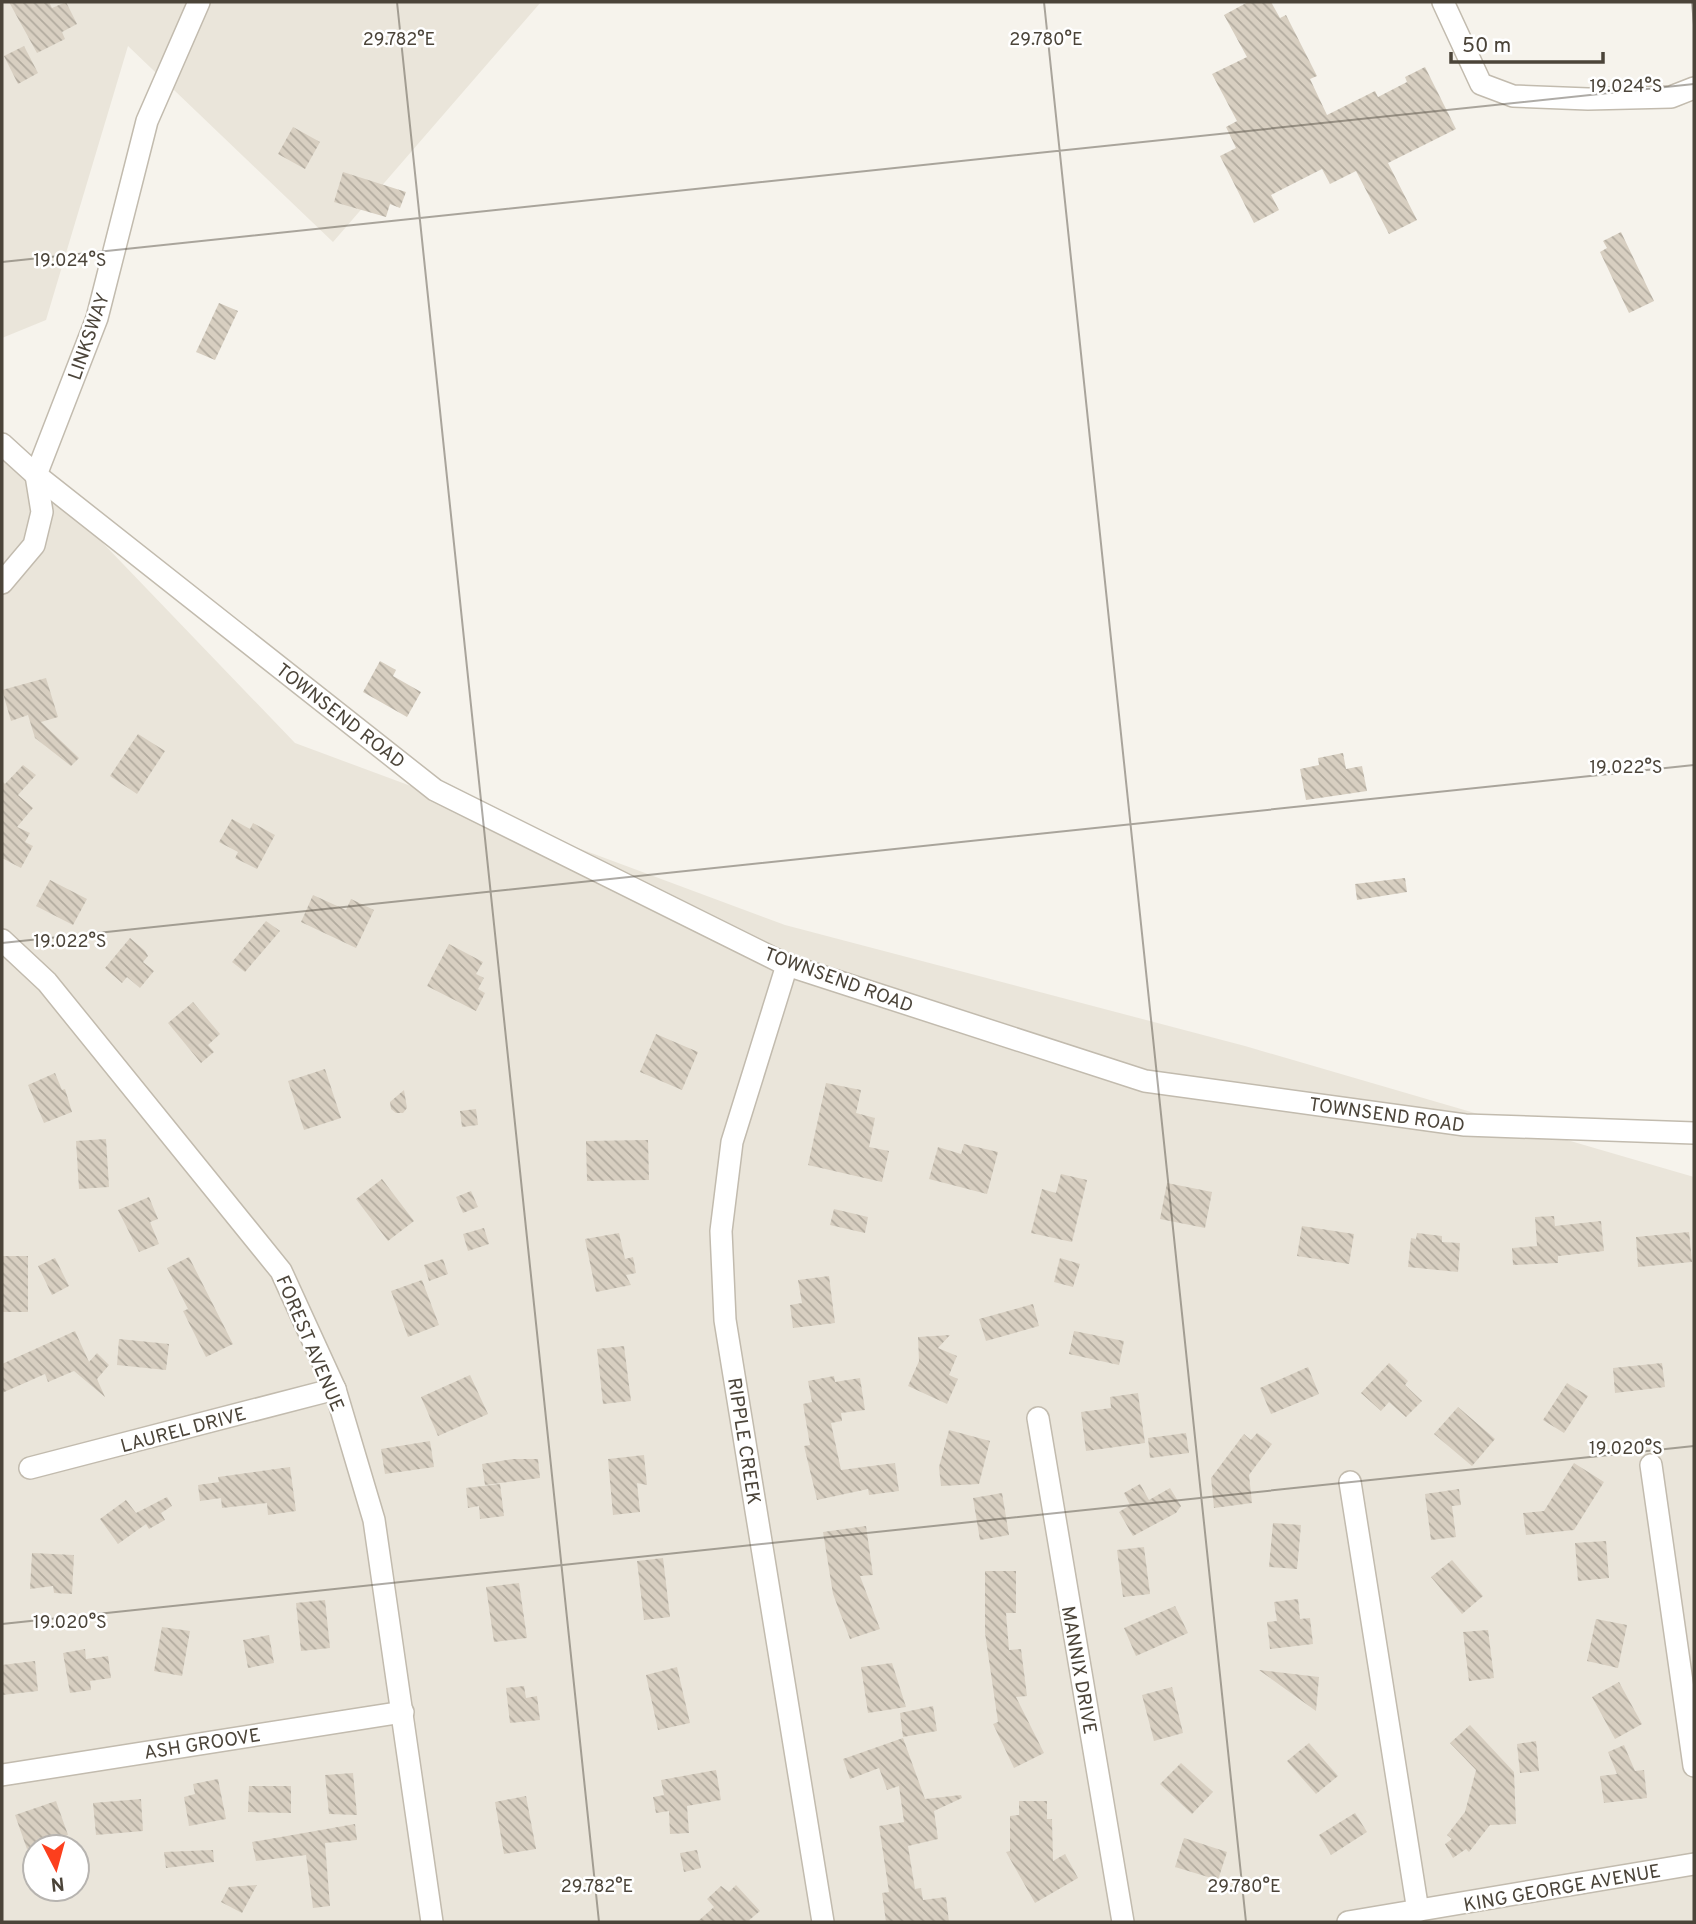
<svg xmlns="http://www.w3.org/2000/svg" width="1696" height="1924" font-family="Overpass,sans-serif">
<defs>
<pattern id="building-back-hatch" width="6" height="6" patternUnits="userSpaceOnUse" patternTransform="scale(1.75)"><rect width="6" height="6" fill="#d8cfc1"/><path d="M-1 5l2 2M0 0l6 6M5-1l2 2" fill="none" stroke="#b1aa9e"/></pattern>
</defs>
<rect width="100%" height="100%" fill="#f6f3ec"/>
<!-- residential -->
<g fill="#eae5da" fill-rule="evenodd">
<path d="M 2,2 L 541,2 L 333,242 L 128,46 L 46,320 L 2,338 Z"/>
<path d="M 2,438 L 295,743 L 785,925 L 1245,1046 L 1694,1177 L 1694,1922 L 2,1922 ZM 35,1847 L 77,1847 L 77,1889 L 35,1889 Z"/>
</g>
<!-- building -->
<g fill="url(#building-back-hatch)">
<path d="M 9,2 L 49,2 L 52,8 L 66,2 L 77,24 L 62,32 L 65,39 L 37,53 Z"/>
<path d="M 1248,2 L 1271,2 L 1280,18 L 1286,15 L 1317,76 L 1310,79 L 1327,115 L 1375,91 L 1378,97 L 1407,82 L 1405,77 L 1425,67 L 1456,129 L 1388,163 L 1417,220 L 1389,234 L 1356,171 L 1330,184 L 1322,169 L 1271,195 L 1279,210 L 1254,223 L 1220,156 L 1236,148 L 1226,127 L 1237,121 L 1212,74 L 1247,57 L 1224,15 Z"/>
<path d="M 24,46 L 38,73 L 18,84 L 4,56 Z"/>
<path d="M 293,127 L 320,142 L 305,169 L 278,154 Z"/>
<path d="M 343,172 L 406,192 L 400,208 L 390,204 L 386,217 L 334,202 Z"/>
<path d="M 1621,232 L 1654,301 L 1629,313 L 1600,252 L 1607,248 L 1603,241 Z"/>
<path d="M 219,303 L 238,311 L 215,360 L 196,352 Z"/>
<path d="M 380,661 L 396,670 L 393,676 L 421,692 L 407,717 L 363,692 Z"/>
<path d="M 46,678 L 58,717 L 41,722 L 79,758 L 71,766 L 35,738 L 28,715 L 11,721 L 2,690 Z"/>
<path d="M 138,734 L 165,751 L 137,794 L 110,776 Z"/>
<path d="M 1343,753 L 1346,769 L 1362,766 L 1367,791 L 1306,800 L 1300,769 L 1319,765 L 1318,758 Z"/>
<path d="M 23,765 L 36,775 L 18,795 L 33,808 L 17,827 L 30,833 L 25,842 L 33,846 L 21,868 L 2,858 L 2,781 L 5,784 Z"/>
<path d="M 232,819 L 250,829 L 253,823 L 275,835 L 257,869 L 235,858 L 238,852 L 219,842 Z"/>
<path d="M 1405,878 L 1407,892 L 1357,900 L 1355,884 Z"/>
<path d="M 50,880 L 87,899 L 73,925 L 36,906 Z"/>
<path d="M 313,895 L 346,910 L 351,899 L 374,910 L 356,948 L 301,922 Z"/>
<path d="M 266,921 L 280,931 L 245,972 L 232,962 Z"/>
<path d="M 130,938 L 145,951 L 148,956 L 143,962 L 154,971 L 140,988 L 127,977 L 122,983 L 105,968 Z"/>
<path d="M 449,944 L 483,962 L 476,974 L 484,978 L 478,989 L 485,993 L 476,1011 L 427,986 Z"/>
<path d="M 193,1002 L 220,1034 L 208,1045 L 214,1052 L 201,1063 L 168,1023 Z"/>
<path d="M 656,1034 L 698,1052 L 682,1090 L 640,1072 Z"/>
<path d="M 325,1069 L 341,1118 L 304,1130 L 288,1081 Z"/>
<path d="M 55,1073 L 62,1090 L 65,1089 L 72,1112 L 44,1123 L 28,1085 Z"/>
<path d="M 826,1083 L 861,1090 L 856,1113 L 875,1118 L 869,1147 L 889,1151 L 882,1182 L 808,1165 Z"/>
<path d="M 404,1090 L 407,1108 L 403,1113 L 396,1113 L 391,1109 L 390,1102 Z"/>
<path d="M 476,1109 L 478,1125 L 462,1127 L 460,1111 Z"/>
<path d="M 106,1139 L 109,1187 L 79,1189 L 76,1141 Z"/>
<path d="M 648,1140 L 649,1180 L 587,1181 L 586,1141 Z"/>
<path d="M 964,1144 L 998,1152 L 987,1194 L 929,1179 L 938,1147 L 961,1154 Z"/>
<path d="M 1061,1174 L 1087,1180 L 1072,1242 L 1031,1233 L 1042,1189 L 1056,1193 Z"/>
<path d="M 382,1179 L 414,1221 L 388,1241 L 356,1199 Z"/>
<path d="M 1167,1183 L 1212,1192 L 1205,1228 L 1160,1219 Z"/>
<path d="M 471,1191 L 478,1207 L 463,1213 L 456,1197 Z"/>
<path d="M 149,1197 L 158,1219 L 150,1222 L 159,1244 L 139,1252 L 118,1210 Z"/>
<path d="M 834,1209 L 868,1217 L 865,1233 L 830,1225 Z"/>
<path d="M 1554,1216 L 1555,1226 L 1601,1221 L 1604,1251 L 1558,1256 L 1558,1263 L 1513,1265 L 1512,1248 L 1537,1246 L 1535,1217 Z"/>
<path d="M 1302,1226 L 1354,1234 L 1349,1264 L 1297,1256 Z"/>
<path d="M 484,1228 L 489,1244 L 468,1251 L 463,1234 Z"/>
<path d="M 1689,1232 L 1692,1262 L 1638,1267 L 1636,1237 Z"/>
<path d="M 619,1233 L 625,1259 L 633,1257 L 636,1273 L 626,1275 L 631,1285 L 596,1292 L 585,1239 Z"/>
<path d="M 1417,1233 L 1442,1236 L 1442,1242 L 1460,1243 L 1458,1272 L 1408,1267 L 1411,1238 L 1416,1239 Z"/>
<rect x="2" y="1256" width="26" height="56"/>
<path d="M 189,1257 L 233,1344 L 206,1357 L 183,1311 L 188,1309 L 167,1268 Z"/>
<path d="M 55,1258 L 69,1286 L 52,1295 L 38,1266 Z"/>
<path d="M 1060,1258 L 1080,1264 L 1073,1287 L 1054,1282 Z"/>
<path d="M 443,1259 L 448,1274 L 429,1281 L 424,1265 Z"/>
<path d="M 829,1276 L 835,1323 L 793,1328 L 790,1305 L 802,1303 L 798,1280 Z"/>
<path d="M 422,1280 L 439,1325 L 408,1337 L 391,1291 Z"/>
<path d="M 1033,1304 L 1039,1326 L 986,1341 L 979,1319 Z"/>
<path d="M 75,1331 L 89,1362 L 97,1353 L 109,1365 L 97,1379 L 105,1397 L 74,1371 L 48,1382 L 45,1374 L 2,1393 L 2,1364 Z"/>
<path d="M 1074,1331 L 1124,1341 L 1119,1365 L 1069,1354 Z"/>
<path d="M 950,1335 L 938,1348 L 957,1356 L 949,1375 L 958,1379 L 947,1404 L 908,1386 L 919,1361 L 918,1337 Z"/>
<path d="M 119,1339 L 169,1344 L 166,1370 L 117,1365 Z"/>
<path d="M 624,1346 L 631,1401 L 603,1404 L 597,1349 Z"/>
<path d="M 1389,1363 L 1408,1381 L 1405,1385 L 1422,1401 L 1406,1417 L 1389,1402 L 1381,1411 L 1361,1393 Z"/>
<path d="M 1662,1363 L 1665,1387 L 1615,1393 L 1613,1368 Z"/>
<path d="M 1308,1367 L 1319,1394 L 1271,1414 L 1260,1388 Z"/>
<path d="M 470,1375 L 488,1414 L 438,1436 L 421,1397 Z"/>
<path d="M 834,1376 L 835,1382 L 860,1378 L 865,1410 L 841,1413 L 842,1421 L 831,1423 L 841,1470 L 895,1463 L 899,1491 L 869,1495 L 868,1489 L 817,1500 L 804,1446 L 810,1445 L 803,1404 L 812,1402 L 808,1381 Z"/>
<path d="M 1567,1383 L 1588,1396 L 1564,1433 L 1543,1420 Z"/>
<path d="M 1138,1393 L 1145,1443 L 1086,1451 L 1081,1412 L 1111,1408 L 1110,1397 Z"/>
<path d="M 1458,1407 L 1495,1439 L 1472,1466 L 1434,1434 Z"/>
<path d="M 949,1430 L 990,1441 L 979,1484 L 941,1486 L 939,1467 Z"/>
<path d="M 1186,1433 L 1189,1453 L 1150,1458 L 1148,1438 Z"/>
<path d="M 1257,1433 L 1272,1444 L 1249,1475 L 1252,1503 L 1214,1508 L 1211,1478 L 1244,1434 L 1251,1440 Z"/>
<path d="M 430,1441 L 434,1467 L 385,1474 L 381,1449 Z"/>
<path d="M 644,1455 L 647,1485 L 637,1483 L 640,1512 L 613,1515 L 608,1459 Z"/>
<path d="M 513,1459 L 538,1459 L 540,1478 L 485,1485 L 482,1464 Z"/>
<path d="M 1574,1463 L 1604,1482 L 1574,1530 L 1526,1535 L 1523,1513 L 1544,1511 Z"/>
<path d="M 290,1467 L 296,1511 L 268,1515 L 267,1503 L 222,1508 L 221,1498 L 200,1501 L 198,1485 L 219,1482 L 218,1477 Z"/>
<path d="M 500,1484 L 504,1516 L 480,1519 L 479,1506 L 468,1508 L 466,1488 Z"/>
<path d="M 1140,1484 L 1149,1500 L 1170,1488 L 1181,1506 L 1176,1513 L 1133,1536 L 1119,1512 L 1130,1505 L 1124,1493 Z"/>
<path d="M 1459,1489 L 1461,1505 L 1452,1506 L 1456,1537 L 1431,1540 L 1425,1494 Z"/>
<path d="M 1002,1493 L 1009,1535 L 980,1540 L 973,1498 Z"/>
<path d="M 167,1497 L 172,1506 L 161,1513 L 165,1520 L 149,1529 L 146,1524 L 118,1544 L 100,1519 L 126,1500 L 136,1513 Z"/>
<path d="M 1273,1523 L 1301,1525 L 1297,1569 L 1269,1567 Z"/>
<path d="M 866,1526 L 873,1575 L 860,1576 L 880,1629 L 850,1639 L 833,1594 L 823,1532 Z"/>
<path d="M 1606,1541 L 1609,1578 L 1578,1581 L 1575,1543 Z"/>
<path d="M 1144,1547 L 1150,1594 L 1123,1597 L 1117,1550 Z"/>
<path d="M 32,1553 L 74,1555 L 72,1594 L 54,1593 L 53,1586 L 30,1589 Z"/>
<path d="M 663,1558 L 670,1617 L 644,1620 L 637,1561 Z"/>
<path d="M 1452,1560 L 1483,1596 L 1462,1614 L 1431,1577 Z"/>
<path d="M 985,1571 L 1016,1571 L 1016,1613 L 1006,1613 L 1009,1650 L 1021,1649 L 1027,1696 L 1016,1697 L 1044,1753 L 1014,1768 L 993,1724 L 998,1722 L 985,1633 Z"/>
<path d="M 519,1583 L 527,1638 L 494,1642 L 486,1587 Z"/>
<path d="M 1298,1599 L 1300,1619 L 1310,1618 L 1313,1644 L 1270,1649 L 1267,1622 L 1277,1621 L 1274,1602 Z"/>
<path d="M 325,1600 L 330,1648 L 301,1651 L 296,1603 Z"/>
<path d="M 1175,1606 L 1188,1633 L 1136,1656 L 1124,1628 Z"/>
<path d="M 1596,1619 L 1627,1625 L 1618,1668 L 1587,1661 Z"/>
<path d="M 162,1627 L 190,1631 L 182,1676 L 154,1671 Z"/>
<path d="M 1488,1630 L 1494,1678 L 1469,1681 L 1463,1632 Z"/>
<path d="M 269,1635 L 274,1663 L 248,1668 L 243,1640 Z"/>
<path d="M 85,1649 L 86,1659 L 108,1656 L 111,1678 L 90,1681 L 91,1690 L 70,1693 L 63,1653 Z"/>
<path d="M 35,1661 L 38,1691 L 2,1695 L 2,1665 Z"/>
<path d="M 892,1663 L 906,1707 L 868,1713 L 861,1667 Z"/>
<path d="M 677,1667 L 690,1723 L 658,1730 L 646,1675 Z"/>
<path d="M 1259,1670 L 1319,1677 L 1316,1711 Z"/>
<path d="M 1619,1682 L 1642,1724 L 1615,1739 L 1592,1697 Z"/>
<path d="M 524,1686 L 526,1698 L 537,1696 L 540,1720 L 510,1723 L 506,1688 Z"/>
<path d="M 1172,1687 L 1183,1733 L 1154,1741 L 1142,1695 Z"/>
<path d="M 933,1706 L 937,1731 L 903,1737 L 900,1713 Z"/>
<path d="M 1470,1725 L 1514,1772 L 1516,1824 L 1490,1825 L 1469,1852 L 1466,1849 L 1453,1858 L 1445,1844 L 1452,1839 L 1447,1835 L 1465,1812 L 1476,1770 L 1450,1743 Z"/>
<path d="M 903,1738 L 925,1799 L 961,1795 L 962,1798 L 934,1811 L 938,1839 L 908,1846 L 915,1889 L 921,1888 L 923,1900 L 946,1897 L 949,1922 L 886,1922 L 882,1893 L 889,1892 L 879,1826 L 904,1822 L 899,1786 L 887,1790 L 879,1768 L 850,1779 L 843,1759 Z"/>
<path d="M 1536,1741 L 1539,1771 L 1520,1773 L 1517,1744 Z"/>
<path d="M 1309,1743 L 1338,1776 L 1316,1794 L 1287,1761 Z"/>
<path d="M 1624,1745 L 1635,1771 L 1644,1770 L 1647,1798 L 1604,1803 L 1600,1776 L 1617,1774 L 1608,1752 Z"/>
<path d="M 1181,1763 L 1213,1792 L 1192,1814 L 1160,1784 Z"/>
<path d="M 716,1770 L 721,1800 L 687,1806 L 689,1833 L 670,1834 L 669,1811 L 656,1813 L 653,1797 L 664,1795 L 661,1780 Z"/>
<path d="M 353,1773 L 357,1815 L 329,1814 L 325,1775 Z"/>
<path d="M 218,1779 L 226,1819 L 189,1826 L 184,1797 L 195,1794 L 193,1784 Z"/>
<path d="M 249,1786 L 291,1786 L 291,1813 L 248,1812 Z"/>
<path d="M 526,1796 L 536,1849 L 504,1854 L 495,1802 Z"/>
<path d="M 141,1799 L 143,1831 L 96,1835 L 93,1803 Z"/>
<path d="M 56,1801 L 68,1835 L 27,1849 L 15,1815 Z"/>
<path d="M 1019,1801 L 1047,1801 L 1047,1819 L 1052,1819 L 1053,1861 L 1065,1854 L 1078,1878 L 1035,1903 L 1006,1852 L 1010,1851 L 1010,1816 L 1019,1815 Z"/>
<path d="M 1355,1813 L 1367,1832 L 1331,1855 L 1319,1835 Z"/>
<path d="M 355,1824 L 357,1840 L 325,1843 L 330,1906 L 313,1908 L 306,1855 L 256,1861 L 252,1842 Z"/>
<path d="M 1184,1838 L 1227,1852 L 1218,1880 L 1175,1867 Z"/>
<path d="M 213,1850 L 214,1862 L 166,1868 L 164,1852 Z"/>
<path d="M 697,1850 L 701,1868 L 684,1872 L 680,1853 Z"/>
<path d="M 257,1885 L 242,1913 L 221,1902 L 229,1887 Z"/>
<path d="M 736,1885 L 760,1911 L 747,1922 L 697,1922 L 714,1907 L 707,1899 L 721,1886 L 729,1892 Z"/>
</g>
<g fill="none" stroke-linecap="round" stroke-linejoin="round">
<!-- minor casing -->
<g stroke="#c2bbae" stroke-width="24">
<g id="minor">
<path d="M 1443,2 L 1481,84 L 1513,96 L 1588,99 L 1671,97 L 1694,88"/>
<path d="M 2,444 L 36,475 L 435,790 L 787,965 L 1145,1081 L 1465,1125 L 1694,1133"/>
<path d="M 2,583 L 34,545 L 42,512 L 36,475 L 97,318 L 147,121 L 199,2"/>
<path d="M 2,940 L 47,982 L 281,1271 L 335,1389 L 374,1520 L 432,1922"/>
<path d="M 787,965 L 732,1142 L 721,1231 L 725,1320 L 823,1922"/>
<path d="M 1038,1418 L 1123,1922"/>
<path d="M 1651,1465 L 1694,1766"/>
<path d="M 30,1468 L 335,1389"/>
<path d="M 1350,1482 L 1418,1911"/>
<path d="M 2,1775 L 403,1712"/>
<path d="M 1348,1922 L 1694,1864"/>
</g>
</g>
<!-- minor -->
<use href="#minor" stroke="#fff" stroke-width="21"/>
</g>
<!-- ticks -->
<path fill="none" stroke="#4b4439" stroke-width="2" stroke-opacity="0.45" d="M 397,2 L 599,1922M 1044,2 L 1246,1922M 1692,2 L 1694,25M 2,262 L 1694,84M 2,943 L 1694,765M 2,1624 L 1694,1446"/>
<g text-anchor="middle" stroke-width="5" stroke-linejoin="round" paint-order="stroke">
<!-- street labels -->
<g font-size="19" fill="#4b4439" stroke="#fff">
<text transform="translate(88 336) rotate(-71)" y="7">LINKSWAY</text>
<text transform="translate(341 715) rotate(38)" y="7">TOWNSEND ROAD</text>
<text transform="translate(839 979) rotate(20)" y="7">TOWNSEND ROAD</text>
<text transform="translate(1387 1114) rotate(8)" y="7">TOWNSEND ROAD</text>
<text transform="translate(311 1343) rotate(67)" y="7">FOREST AVENUE</text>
<text transform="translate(183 1429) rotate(-15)" y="7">LAUREL DRIVE</text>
<text transform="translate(745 1441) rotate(81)" y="7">RIPPLE CREEK</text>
<text transform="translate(1080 1670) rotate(80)" y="7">MANNIX DRIVE</text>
<text transform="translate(202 1743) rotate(-9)" y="7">ASH GROOVE</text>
<text transform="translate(1562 1887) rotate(-10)" y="7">KING GEORGE AVENUE</text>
</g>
</g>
<g font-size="18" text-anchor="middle" fill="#4b4439" stroke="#fff" stroke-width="5" stroke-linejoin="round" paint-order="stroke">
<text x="399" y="45">29.782°E</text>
<text x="1046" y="45">29.780°E</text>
<text x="1626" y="92">19.024°S</text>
<text x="70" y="266">19.024°S</text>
<text x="1626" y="773">19.022°S</text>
<text x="70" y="947">19.022°S</text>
<text x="1626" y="1454">19.020°S</text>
<text x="70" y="1628">19.020°S</text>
<text x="597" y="1892">29.782°E</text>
<text x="1244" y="1892">29.780°E</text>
</g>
<!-- border -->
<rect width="1696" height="1924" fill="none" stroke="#4b4439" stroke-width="7"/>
<!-- north arrow -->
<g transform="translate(56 1868) rotate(174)"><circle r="33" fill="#ffffff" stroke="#b7b4b0" stroke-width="2"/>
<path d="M0-5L12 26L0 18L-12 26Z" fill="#fc3f1d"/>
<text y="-10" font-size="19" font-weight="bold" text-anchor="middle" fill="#4b4439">N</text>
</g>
<!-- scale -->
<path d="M1451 52v10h152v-10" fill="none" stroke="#4b4439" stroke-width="3.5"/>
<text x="1462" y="52" font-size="21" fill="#4b4439" stroke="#ffffff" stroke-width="5" paint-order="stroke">50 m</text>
</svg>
